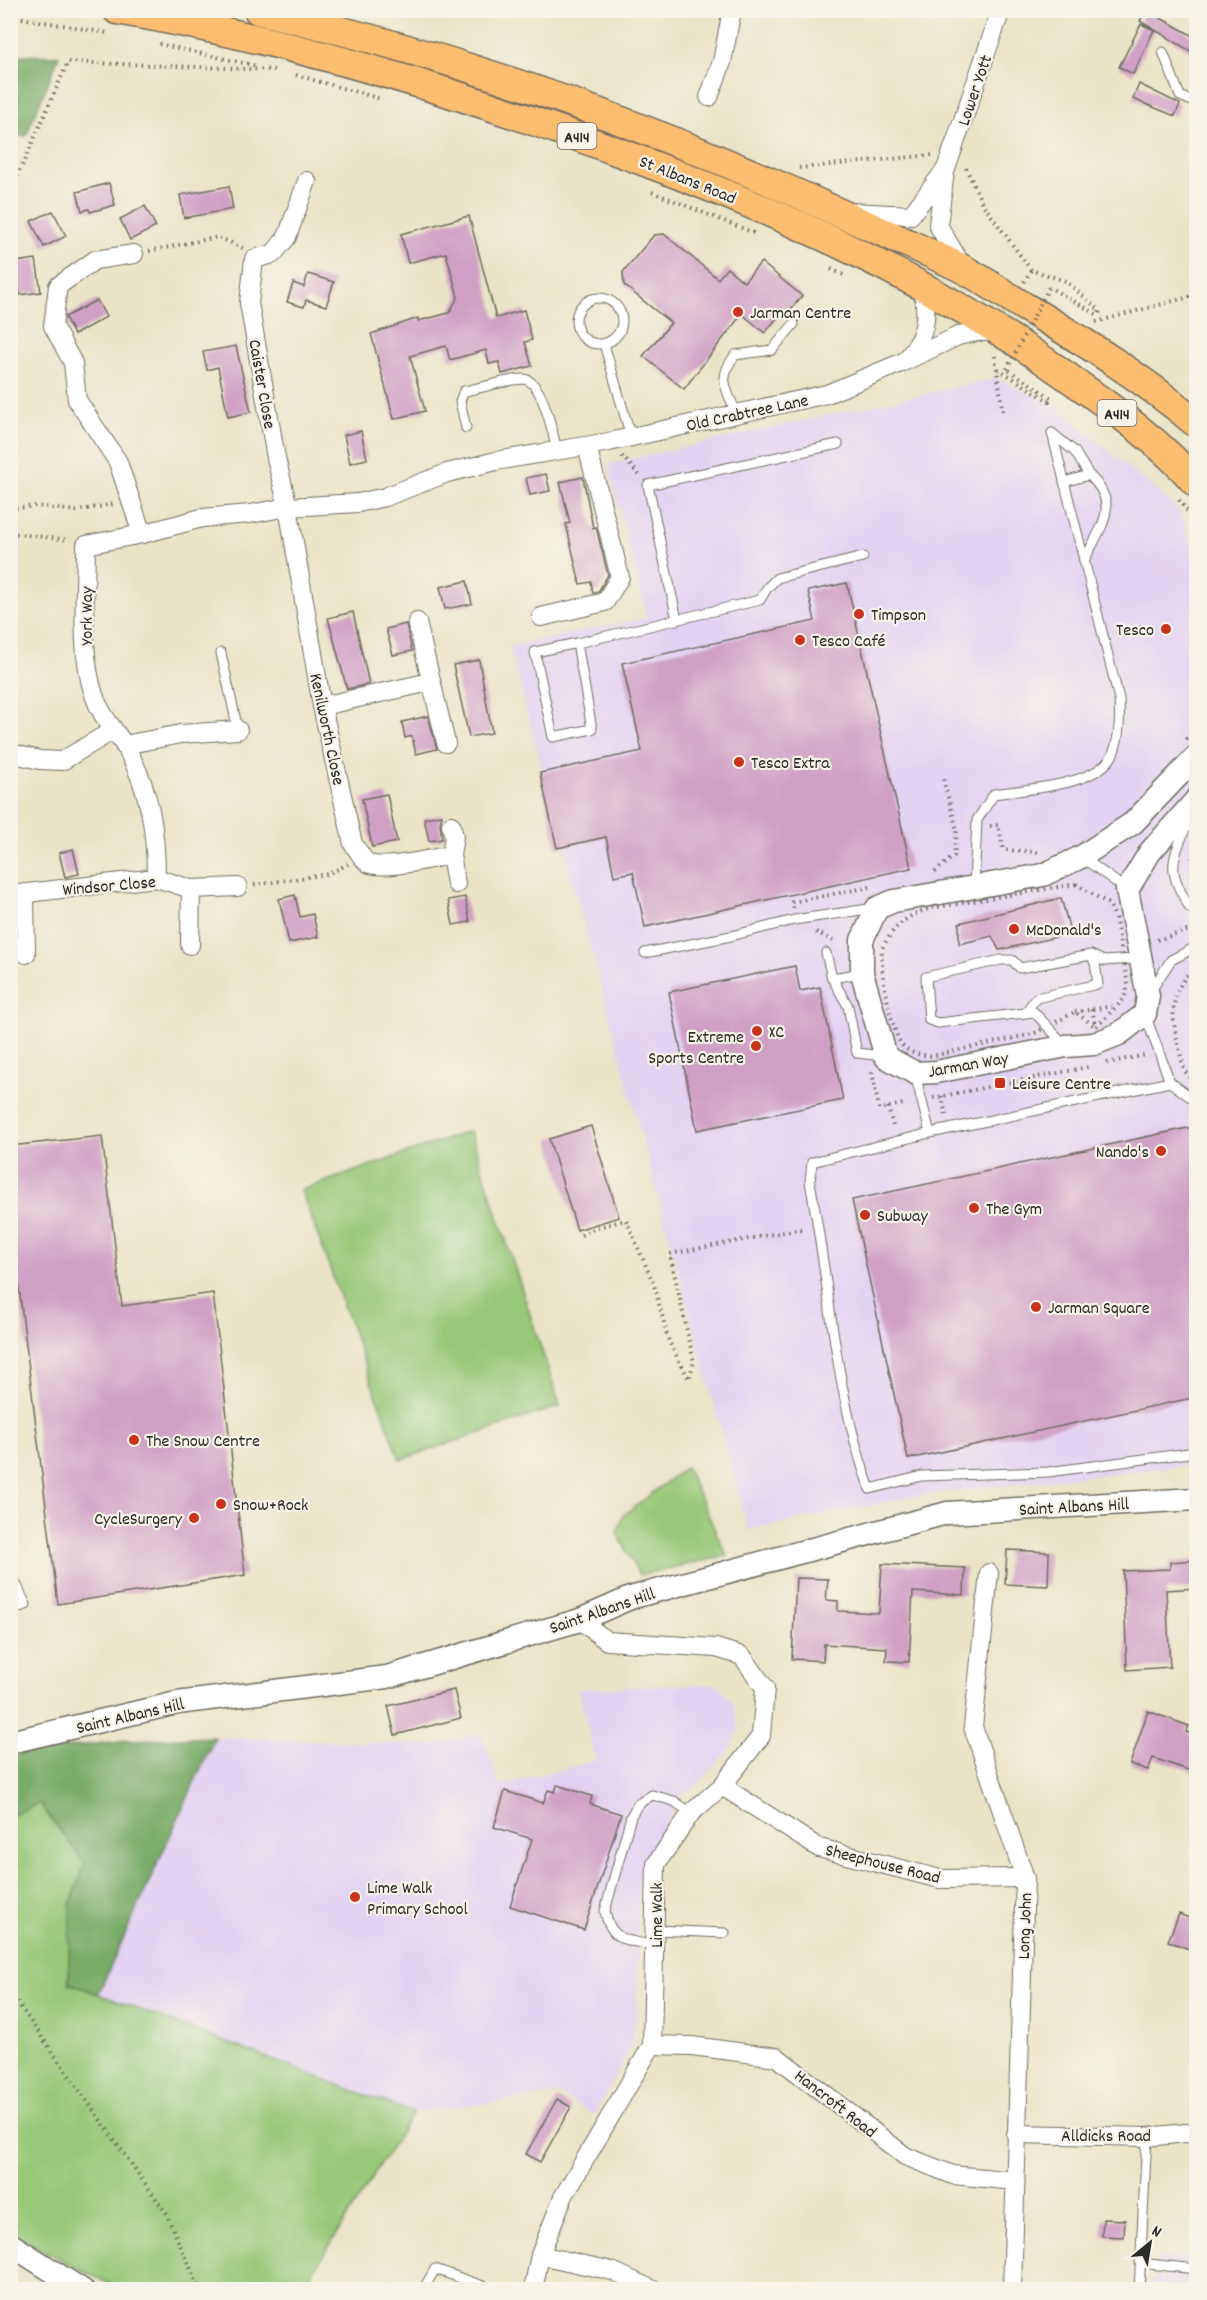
<svg xmlns="http://www.w3.org/2000/svg" width="1207" height="2300" font-family="Dekko,sans-serif">
<rect width="100%" height="100%" fill="#f7f3e8"/>
<filter id="ink" filterUnits="userSpaceOnUse"><feTurbulence type="fractalNoise" baseFrequency=".0167" numOctaves="2"/><feDisplacementMap in="SourceGraphic" scale="12" xChannelSelector="R" yChannelSelector="G"/><feConvolveMatrix kernelMatrix="1 2 1 2 8 2 1 2 1" color-interpolation-filters="sRGB"/></filter>
<filter id="wash" filterUnits="userSpaceOnUse"><feTurbulence type="fractalNoise" baseFrequency=".008" numOctaves="4" result="noise"/><feDisplacementMap in="SourceGraphic" scale="24" xChannelSelector="R" yChannelSelector="G"/><feGaussianBlur stdDeviation="1.35" result="paint"/><feColorMatrix in="noise" values="0 0 0 0 0 0 0 0 0 0 0 0 0 0 0 0 0 1.4 0 .05"/><feComposite in="paint" operator="in"/></filter>
<g filter="url(#wash)">
<rect width="100%" height="100%" fill="#eae4c6"/>
<!-- built -->
<g fill="#e3d3f2">
<path d="M 996,378 L 1055,405 L 1179,510 L 1196,555 L 1196,1464 L 926,1494 L 748,1530 L 509,646 L 647,618 L 608,464 Z"/>
<path d="M 712,1684 L 720,1687 L 733,1703 L 739,1730 L 731,1747 L 696,1786 L 682,1794 L 645,1860 L 638,1888 L 637,2015 L 628,2053 L 594,2115 L 558,2094 L 413,2113 L 69,1983 L 70,1906 L 129,1740 L 215,1737 L 435,1745 L 481,1733 L 500,1786 L 596,1760 L 578,1689 Z"/>
<path d="M 1196,2256 L 1196,2289 L 1143,2290 L 1157,2276 L 1155,2259 Z"/>
</g>
<!-- green -->
<g fill="#96c878" stroke="#607a52" stroke-width="1.5">
<path d="M 470,1131 L 560,1406 L 400,1460 L 301,1190 Z"/>
<path d="M 686,1467 L 727,1556 L 639,1575 L 617,1533 L 623,1516 Z"/>
<path d="M 129,1740 L 70,1906 L 69,1983 L 413,2113 L 302,2289 L 119,2289 L 11,2234 L 10,1755 Z"/>
</g>
<!-- forest -->
<g fill="#78ac68" stroke="#526c4a" stroke-width="1.5">
<path d="M 11,55 L 59,56 L 26,136 L 11,136 Z"/>
<path d="M 215,1737 L 98,1994 L 69,1983 L 70,1906 L 85,1863 L 39,1803 L 11,1816 L 11,1755 L 129,1740 Z"/>
</g>
<g id="blocks">
<!-- building -->
<g fill="#d09fc4">
<path d="M 1146,10 L 1197,38 L 1197,55 L 1140,21 Z"/>
<path d="M 1141,24 L 1154,30 L 1133,74 L 1119,67 Z"/>
<path d="M 1139,84 L 1180,104 L 1175,116 L 1133,99 Z"/>
<path d="M 109,183 L 115,205 L 90,212 L 89,209 L 82,211 L 77,192 Z"/>
<path d="M 229,186 L 233,209 L 184,218 L 180,195 Z"/>
<path d="M 145,206 L 156,227 L 130,240 L 120,219 Z"/>
<path d="M 53,211 L 66,236 L 44,247 L 31,221 Z"/>
<path d="M 469,216 L 496,318 L 524,310 L 532,340 L 525,342 L 532,366 L 502,374 L 499,362 L 489,364 L 486,350 L 450,360 L 446,346 L 410,356 L 425,411 L 394,419 L 371,334 L 418,318 L 418,321 L 449,313 L 458,297 L 446,253 L 408,263 L 401,234 Z"/>
<path d="M 664,234 L 718,279 L 727,268 L 744,282 L 761,262 L 802,296 L 784,317 L 780,314 L 765,333 L 742,314 L 684,389 L 643,356 L 671,323 L 624,285 L 623,272 L 654,235 Z"/>
<path d="M 36,259 L 41,292 L 20,295 L 15,262 Z"/>
<path d="M 308,274 L 334,282 L 326,306 L 306,300 L 304,307 L 287,302 L 293,283 L 304,287 Z"/>
<path d="M 97,300 L 106,317 L 74,335 L 65,317 Z"/>
<path d="M 236,346 L 251,412 L 228,417 L 218,367 L 207,370 L 203,352 Z"/>
<path d="M 361,431 L 367,459 L 350,463 L 344,435 Z"/>
<path d="M 546,474 L 550,491 L 530,495 L 526,478 Z"/>
<path d="M 583,477 L 593,528 L 596,527 L 608,575 L 598,592 L 593,593 L 591,582 L 580,584 L 566,524 L 570,523 L 560,482 Z"/>
<path d="M 467,581 L 472,604 L 445,609 L 440,587 Z"/>
<path d="M 847,583 L 911,868 L 645,927 L 633,872 L 614,876 L 606,837 L 557,848 L 540,773 L 642,751 L 622,663 L 815,621 L 808,591 Z"/>
<path d="M 353,612 L 369,684 L 347,689 L 328,618 Z"/>
<path d="M 406,624 L 412,651 L 393,655 L 386,629 Z"/>
<path d="M 479,660 L 492,733 L 469,737 L 453,665 Z"/>
<path d="M 428,716 L 437,749 L 416,754 L 412,736 L 405,738 L 402,722 Z"/>
<path d="M 387,794 L 397,842 L 372,847 L 362,799 Z"/>
<path d="M 442,815 L 440,823 L 442,839 L 429,841 L 424,818 Z"/>
<path d="M 73,849 L 79,874 L 65,877 L 59,853 Z"/>
<path d="M 295,895 L 300,917 L 313,914 L 318,937 L 289,943 L 279,899 Z"/>
<path d="M 465,897 L 470,922 L 453,925 L 448,900 Z"/>
<path d="M 1061,898 L 1071,934 L 999,950 L 992,936 L 959,944 L 959,923 Z"/>
<path d="M 795,966 L 800,991 L 820,987 L 843,1100 L 697,1130 L 669,992 Z"/>
<path d="M 591,1126 L 619,1217 L 577,1230 L 549,1139 Z"/>
<path d="M 1197,1126 L 1197,1397 L 908,1459 L 852,1200 Z"/>
<path d="M 102,1136 L 122,1306 L 213,1293 L 245,1575 L 58,1604 L 10,1215 L 10,1146 Z"/>
<path d="M 1007,1550 L 1049,1552 L 1048,1586 L 1005,1584 Z"/>
<path d="M 1197,1560 L 1197,1588 L 1166,1590 L 1170,1667 L 1127,1670 L 1123,1571 L 1170,1569 L 1170,1562 Z"/>
<path d="M 882,1564 L 965,1568 L 964,1595 L 913,1592 L 909,1662 L 886,1661 L 887,1648 L 824,1644 L 823,1661 L 792,1659 L 796,1578 L 828,1579 L 826,1600 L 838,1601 L 838,1611 L 879,1613 Z"/>
<path d="M 454,1690 L 461,1718 L 395,1735 L 388,1706 Z"/>
<path d="M 1148,1711 L 1189,1726 L 1186,1732 L 1197,1736 L 1197,1773 L 1153,1758 L 1148,1770 L 1130,1764 Z"/>
<path d="M 557,1785 L 592,1796 L 590,1804 L 621,1814 L 584,1930 L 510,1906 L 532,1839 L 494,1827 L 505,1791 L 543,1803 L 548,1790 L 555,1792 Z"/>
<path d="M 1179,1914 L 1197,1921 L 1197,1952 L 1168,1941 Z"/>
<path d="M 557,2099 L 571,2107 L 540,2162 L 526,2154 Z"/>
<path d="M 1103,2219 L 1125,2220 L 1124,2237 L 1102,2236 Z"/>
</g>
</g>
</g>
<g filter="url(#ink)">
<use href="#blocks" fill-opacity="0" stroke="#6e6c61" stroke-width="1.5"/>
<g fill="none" stroke-linecap="round" stroke-linejoin="round">
<!-- service casing -->
<g stroke="#6e6c61" stroke-width="11">
<g id="service">
<path d="M 1163,52 L 1180,96 L 1196,103"/>
<circle cx="599" cy="321" r="23"/>
<path d="M 604,344 L 631,437"/>
<path d="M 737,414 C 726,389 717,379 735,355 L 772,350 L 794,324"/>
<path d="M 466,428 L 460,401 L 464,391 C 483,388 504,380 523,379 C 543,379 553,435 557,451"/>
<path d="M 1052,433 L 1075,452 L 1089,475"/>
<path d="M 1064,482 L 1089,475 C 1122,506 1100,527 1084,561"/>
<path d="M 677,620 L 648,485 L 838,444"/>
<path d="M 577,643 L 535,652 L 553,737 L 592,729 L 577,643 L 760,600 L 767,588 L 777,578 L 863,557"/>
<path d="M 221,653 L 238,730"/>
<path d="M 1190,817 C 1173,860 1164,867 1190,908 L 1196,910"/>
<path d="M 1083,858 L 1127,890"/>
<path d="M 974,886 L 977,820 L 994,794 C 1025,789 1099,786 1113,754 C 1120,736 1120,718 1119,699 L 1052,433"/>
<path d="M 645,953 L 731,936 L 794,920 L 875,908"/>
<path d="M 826,953 L 832,978 L 848,1006 L 857,1053 L 884,1056"/>
<path d="M 832,978 L 862,973"/>
<path d="M 1150,992 L 1171,960 L 1196,947"/>
<path d="M 1025,1013 L 1036,998 L 1098,984 L 1095,963 L 1091,955"/>
<path d="M 1145,1014 L 1170,1082 L 1196,1101"/>
<path d="M 1064,1044 L 1034,1012 L 938,1023 L 929,1020 L 926,977 L 1001,960 L 1012,960 L 1020,968 L 1091,955 L 1104,961 L 1133,959 L 1139,964"/>
<path d="M 915,1074 L 930,1133"/>
<path d="M 1170,1082 L 930,1133 L 812,1162 L 810,1182 C 830,1284 834,1392 870,1489 L 922,1476 L 1048,1472 L 1196,1452"/>
<path d="M 10,1571 L 26,1605 L 10,1610"/>
<path d="M 1196,1619 L 1196,1645"/>
<path d="M 656,1930 L 725,1933"/>
<path d="M 656,1946 C 629,1940 611,1943 605,1911 L 631,1816 L 638,1804 L 652,1795 L 674,1801 L 691,1813"/>
<path d="M 1140,2263 L 1196,2269"/>
<path d="M 423,2290 L 435,2269 L 494,2290"/>
<path d="M 1139,2290 L 1147,2137"/>
</g>
</g>
<!-- minor casing -->
<g stroke="#6e6c61" stroke-width="20">
<g id="minor">
<path d="M 709,97 L 722,62 L 732,10"/>
<path d="M 945,171 L 938,225 L 963,268"/>
<path d="M 307,181 L 287,237 L 273,254 L 254,259 L 249,303 L 276,458 L 288,507 L 322,706 L 353,844 C 358,850 362,859 368,863 C 382,871 433,858 451,855 L 454,836 L 451,825"/>
<path d="M 850,212 L 911,215 L 946,169 L 1001,10"/>
<path d="M 134,254 L 95,260 L 58,286 L 53,326 L 73,363 L 77,400 L 118,462 L 142,534"/>
<path d="M 907,359 C 926,336 929,315 922,286"/>
<path d="M 541,617 L 605,602 L 620,577 L 587,446"/>
<path d="M 417,622 L 446,743"/>
<path d="M 322,706 L 430,682"/>
<path d="M 124,745 L 181,734 L 238,730"/>
<path d="M 10,753 L 40,760 L 62,761 L 112,731"/>
<path d="M 451,855 L 456,884"/>
<path d="M 156,878 C 156,829 150,789 125,746 C 114,729 101,716 94,695 C 79,649 86,594 86,545 L 142,534 L 202,518 L 250,514 L 288,507 L 358,503 L 385,497 L 447,473 L 496,461 L 609,442 L 827,394 L 903,362 L 958,336 L 977,332 L 998,332"/>
<path d="M 25,893 L 26,954"/>
<path d="M 10,895 L 156,878 L 191,889 L 238,887"/>
<path d="M 190,945 L 191,889"/>
<path d="M 989,1573 L 973,1727 L 1025,1878 L 1012,2290"/>
<path d="M 722,1786 L 819,1848 L 940,1879 L 1025,1878"/>
<path d="M 652,2045 L 692,2046 L 777,2057 L 905,2156 L 953,2175 L 1015,2181"/>
<path d="M 1016,2134 L 1147,2137 L 1196,2132"/>
<path d="M 540,2255 L 612,2271 L 653,2290"/>
<path d="M 533,2290 L 540,2255 L 563,2197 L 652,2045 L 656,1864 L 691,1813 L 722,1786 L 761,1736 L 765,1688 L 742,1656 L 716,1648 L 607,1641 L 580,1620"/>
</g>
</g>
<!-- tertiary casing -->
<g stroke="#6e6c61" stroke-width="25">
<g id="tertiary">
<path d="M 1196,757 L 1133,823 L 1081,857 L 1043,875 L 894,901 L 877,908 L 862,940 L 862,973 L 886,1057 L 915,1073 L 936,1072 L 1066,1046 L 1094,1044 L 1119,1034 L 1145,1014 L 1148,996 L 1127,890 L 1150,852 L 1196,800"/>
<path d="M 10,1742 L 177,1703 L 387,1677 L 580,1620 L 630,1598 L 947,1513 L 1196,1499"/>
<path d="M 10,2244 L 82,2290"/>
</g>
</g>
<!-- primary casing -->
<g stroke="#6e6c61" stroke-width="31">
<g id="primary">
<path d="M 117,10 C 290,40 460,92 624,154 C 777,211 928,278 1062,373 C 1109,406 1159,440 1196,483"/>
<path d="M 258,10 C 458,56 654,127 840,213 C 881,232 923,249 963,269 C 984,280 1004,294 1025,307 C 1085,342 1143,378 1196,423"/>
</g>
</g>
<!-- path -->
<g stroke="#6e6c61" stroke-width="4" stroke-dasharray="1.5 4.5" stroke-linecap="butt">
<path d="M 10,16 L 107,33"/>
<path d="M 159,44 L 257,66"/>
<path d="M 296,75 L 381,99"/>
<path d="M 799,168 L 932,155"/>
<path d="M 966,168 L 982,203 L 1031,270 L 1066,281 L 1100,311 L 1098,315 L 1049,287"/>
<path d="M 652,192 L 754,233"/>
<path d="M 10,193 L 68,62 L 277,70"/>
<path d="M 149,251 L 218,237 L 243,248"/>
<path d="M 831,269 L 846,276"/>
<path d="M 1024,282 L 1031,270"/>
<path d="M 1096,322 L 1196,295"/>
<path d="M 995,356 L 1003,413"/>
<path d="M 998,369 L 1049,401 L 1052,398 L 1007,369"/>
<path d="M 622,456 L 641,477"/>
<path d="M 1179,500 L 1196,523"/>
<path d="M 10,509 L 36,506 L 76,511 L 114,504"/>
<path d="M 10,533 L 69,540"/>
<path d="M 1186,739 L 1196,725"/>
<path d="M 990,826 L 998,825 L 1004,850 L 1041,852"/>
<path d="M 1196,846 L 1192,859 L 1196,882"/>
<path d="M 935,872 L 954,856 L 957,830 L 943,779"/>
<path d="M 1076,884 L 1109,904 L 1115,916 L 1128,985 L 1124,999 L 1096,1027 L 1075,1012 L 1033,1034 L 932,1056 C 921,1055 910,1054 902,1045 C 892,1033 877,960 883,947 C 894,925 909,914 932,908 Z"/>
<path d="M 254,885 L 328,874 L 348,864"/>
<path d="M 793,908 L 792,902 L 870,887"/>
<path d="M 816,932 L 833,941"/>
<path d="M 1157,940 L 1196,928"/>
<path d="M 1092,1009 L 1095,1023"/>
<path d="M 1075,1012 L 1115,1006"/>
<path d="M 1107,1063 L 1146,1055"/>
<path d="M 872,1072 L 879,1109 L 903,1104"/>
<path d="M 1190,1078 L 1184,1070 C 1176,1030 1160,998 1196,967"/>
<path d="M 942,1096 L 946,1116"/>
<path d="M 933,1098 L 1088,1067"/>
<path d="M 888,1107 L 894,1130"/>
<path d="M 581,1235 L 598,1227 L 626,1220 L 654,1285 L 669,1342 L 689,1379 L 694,1362 L 670,1254 L 805,1228"/>
<path d="M 10,1992 L 166,2213 L 200,2290"/>
</g>
<!-- service -->
<use href="#service" stroke="#fff" stroke-width="9"/>
<!-- minor -->
<use href="#minor" stroke="#fff" stroke-width="18"/>
<!-- tertiary -->
<use href="#tertiary" stroke="#fff" stroke-width="22"/>
<!-- primary -->
<use href="#primary" stroke="#fcbd6f" stroke-width="28"/>
<!-- path-bridge -->
<path stroke="#6e6c61" stroke-width="4" stroke-dasharray="1.5 4.5" stroke-linecap="butt" d="M 1007,369 L 1049,287"/>
</g>
</g>
<!-- markers -->
<g fill="#c8321e" stroke="#f7f3e8" stroke-width="2">
<circle cx="738" cy="312" r="6"/>
<circle cx="859" cy="614" r="6"/>
<circle cx="1166" cy="629" r="6"/>
<circle cx="800" cy="640" r="6"/>
<circle cx="739" cy="762" r="6"/>
<circle cx="1014" cy="929" r="6"/>
<circle cx="757" cy="1031" r="6"/>
<circle cx="756" cy="1046" r="6"/>
<rect x="994" y="1077" width="12" height="12" rx="3"/>
<circle cx="1161" cy="1151" r="6"/>
<circle cx="974" cy="1208" r="6"/>
<circle cx="865" cy="1215" r="6"/>
<circle cx="1036" cy="1307" r="6"/>
<circle cx="134" cy="1440" r="6"/>
<circle cx="221" cy="1504" r="6"/>
<circle cx="194" cy="1518" r="6"/>
<circle cx="355" cy="1897" r="6"/>
</g>
<g text-anchor="middle" stroke-width="4.5" stroke-linejoin="round" paint-order="stroke">
<!-- shield labels -->
<g fill="#f7f3e8" stroke="#686764" stroke-width="1.5">
<rect x="557.5" y="123" width="39" height="26" rx="4.5"/>
<rect x="1097.5" y="400" width="39" height="26" rx="4.5"/>
</g>
<g font-size="16" font-weight="bold" fill="#2b2b2b">
<text x="577" y="142">A414</text>
<text x="1117" y="419">A414</text>
</g>
<!-- street labels -->
<g font-size="18" fill="#2b2b2b" stroke="#f7f3e8">
<text transform="translate(974 90) rotate(-71)" y="6">Lower Yott</text>
<text transform="translate(688 179) rotate(22)" y="6">St Albans Road</text>
<text transform="translate(263 384) rotate(80)" y="6">Caister Close</text>
<text transform="translate(747 412) rotate(-12)" y="6">Old Crabtree Lane</text>
<text transform="translate(86 616) rotate(-90)" y="6">York Way</text>
<text transform="translate(328 729) rotate(78)" y="6">Kenilworth Close</text>
<text transform="translate(109 885) rotate(-5)" y="6">Windsor Close</text>
<text transform="translate(968 1064) rotate(-10)" y="6">Jarman Way</text>
<text transform="translate(1074 1506) rotate(-3)" y="6">Saint Albans Hill</text>
<text transform="translate(602 1610) rotate(-19)" y="6">Saint Albans Hill</text>
<text transform="translate(130 1715) rotate(-13)" y="6">Saint Albans Hill</text>
<text transform="translate(883 1863) rotate(14)" y="6">Sheephouse Road</text>
<text transform="translate(656 1915) rotate(-90)" y="6">Lime Walk</text>
<text transform="translate(1024 1926) rotate(-88)" y="6">Long John</text>
<text transform="translate(836 2103) rotate(38)" y="6">Hancroft Road</text>
<text x="1106" y="2141">Alldicks Road</text>
</g>
<!-- poi labels -->
<g font-size="18" fill="#2b2b2b" stroke="#f7f3e8" text-anchor="start">
<text x="750" y="318">Jarman Centre</text>
<text x="871" y="620">Timpson</text>
<text x="1154" y="635" text-anchor="end">Tesco</text>
<text x="812" y="646">Tesco Café</text>
<text x="751" y="768">Tesco Extra</text>
<text x="1026" y="935">McDonald's</text>
<text x="769" y="1037">XC</text>
<text x="744" y="1042" text-anchor="end">Extreme<tspan x="744" dy="21">Sports Centre</tspan></text>
<text x="1012" y="1089">Leisure Centre</text>
<text x="1149" y="1157" text-anchor="end">Nando's</text>
<text x="986" y="1214">The Gym</text>
<text x="877" y="1221">Subway</text>
<text x="1048" y="1313">Jarman Square</text>
<text x="146" y="1446">The Snow Centre</text>
<text x="233" y="1510">Snow+Rock</text>
<text x="182" y="1524" text-anchor="end">CycleSurgery</text>
<text x="367" y="1893">Lime Walk<tspan x="367" dy="21">Primary School</tspan></text>
</g>
</g>
<!-- margin -->
<rect width="1207" height="2300" fill="none" stroke="#f7f3e8" stroke-width="36"/>
<!-- north arrow -->
<g transform="translate(1150 2243) rotate(30)" stroke="#f7f3e8" stroke-width="4.5" paint-order="stroke">
<path d="M0-4.5L10 22L0 15L-10 22Z" fill="#2b2b2b"/>
<text y="-9" font-size="16" font-weight="bold" text-anchor="middle" fill="#2b2b2b">N</text>
</g>
</svg>
